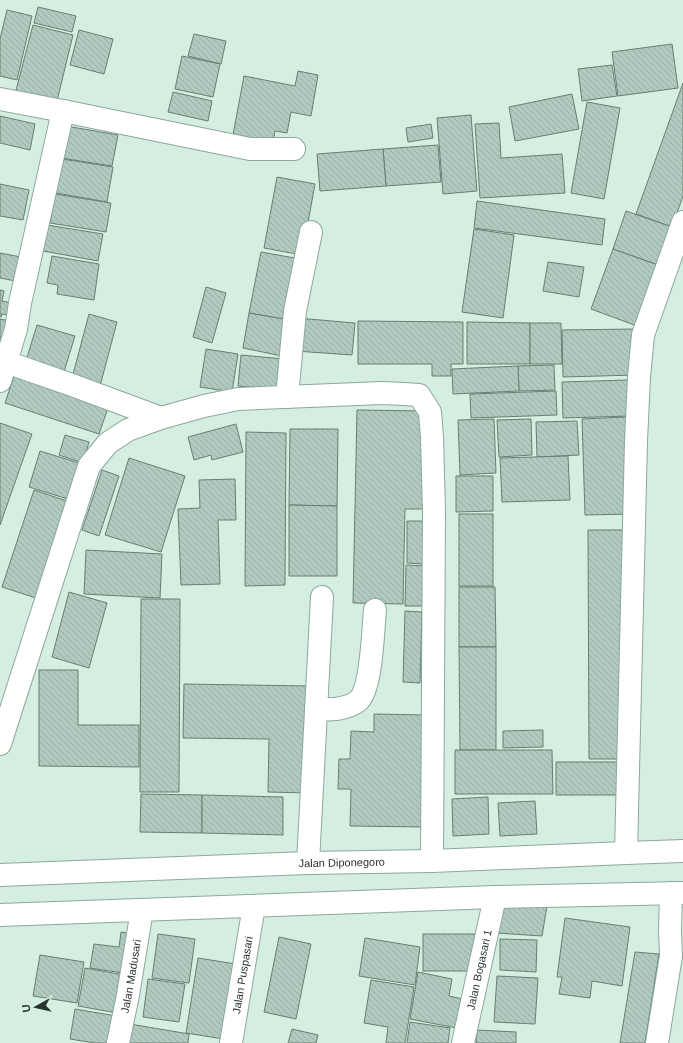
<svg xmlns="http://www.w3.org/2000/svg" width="683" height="1043" font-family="Helvetica,sans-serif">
<defs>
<pattern id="building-back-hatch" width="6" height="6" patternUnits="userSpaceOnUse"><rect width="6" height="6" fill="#b1cabf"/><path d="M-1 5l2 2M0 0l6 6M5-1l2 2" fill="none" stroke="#98aea4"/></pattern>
</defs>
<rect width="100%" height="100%" fill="#d4eee2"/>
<!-- building -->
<g fill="url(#building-back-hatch)" stroke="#667e73">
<path d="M 38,7 L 76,16 L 72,32 L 34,23 Z"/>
<path d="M 7,10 L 32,16 L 17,80 L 0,76 L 0,39 Z"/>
<path d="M 33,25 L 73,35 L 56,105 L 15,94 Z"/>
<path d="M 79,30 L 113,39 L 104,74 L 70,65 Z"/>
<path d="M 194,34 L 226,41 L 221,64 L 188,56 Z"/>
<path d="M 672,44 L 678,88 L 618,96 L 612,52 Z"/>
<path d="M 182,56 L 220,64 L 213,97 L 175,89 Z"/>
<path d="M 612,65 L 617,96 L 582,101 L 578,69 Z"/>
<path d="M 298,71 L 318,75 L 311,116 L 291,112 L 287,133 L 275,131 L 272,147 L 232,140 L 244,76 L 295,86 Z"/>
<path d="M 683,83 L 683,196 L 672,227 L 636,214 Z"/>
<path d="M 173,92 L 212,101 L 208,121 L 168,112 Z"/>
<path d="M 572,94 L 579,129 L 515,141 L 509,107 Z"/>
<path d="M 587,102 L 620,108 L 604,199 L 571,193 Z"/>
<path d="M 471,115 L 477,191 L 443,194 L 437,118 Z"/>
<path d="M 0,116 L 35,124 L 30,150 L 0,143 Z"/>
<path d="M 499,123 L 501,158 L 562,154 L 565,193 L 480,198 L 475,124 Z"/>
<path d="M 431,124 L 433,138 L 408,142 L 406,128 Z"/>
<path d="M 66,126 L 118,135 L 112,166 L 61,158 Z"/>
<path d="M 438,145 L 441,182 L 386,186 L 383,149 Z"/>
<path d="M 383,149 L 386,186 L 320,191 L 317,154 Z"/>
<path d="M 62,159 L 113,167 L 107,202 L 56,193 Z"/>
<path d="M 277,177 L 315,184 L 302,255 L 264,248 Z"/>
<path d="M 0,184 L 29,190 L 23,220 L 0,216 Z"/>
<path d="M 55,194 L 111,203 L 106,232 L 50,223 Z"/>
<path d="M 477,201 L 605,219 L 602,245 L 474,228 Z"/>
<path d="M 626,211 L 672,227 L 658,265 L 613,249 Z"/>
<path d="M 47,225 L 103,234 L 98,261 L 43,251 Z"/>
<path d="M 474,229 L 514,235 L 503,318 L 462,312 Z"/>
<path d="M 613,249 L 658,265 L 637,326 L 591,309 Z"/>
<path d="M 261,252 L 300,259 L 289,320 L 249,313 Z"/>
<path d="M 0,253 L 26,258 L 21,282 L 0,278 Z"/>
<path d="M 52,256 L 99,264 L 94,300 L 57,294 L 58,285 L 47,283 Z"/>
<path d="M 548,262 L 584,267 L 579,297 L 543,291 Z"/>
<path d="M 206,287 L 226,293 L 212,343 L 193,337 Z"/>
<path d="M 0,290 L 4,291 L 2,301 L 11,303 L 9,315 L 2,314 L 1,317 L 0,317 Z"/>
<path d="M 249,313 L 289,320 L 282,356 L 243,348 Z"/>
<path d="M 89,314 L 117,322 L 100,386 L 72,378 Z"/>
<path d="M 297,318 L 355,323 L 352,355 L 295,351 Z"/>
<path d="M 0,319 L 10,321 L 0,359 Z"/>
<path d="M 358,321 L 463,322 L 463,364 L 451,364 L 451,376 L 432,376 L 432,364 L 358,364 Z"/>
<path d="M 467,322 L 530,323 L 530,364 L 467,364 Z"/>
<path d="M 530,323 L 561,323 L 562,364 L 530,364 Z"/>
<path d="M 37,325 L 75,336 L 63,375 L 25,364 Z"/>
<path d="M 635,329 L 636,375 L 563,377 L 562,330 Z"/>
<path d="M 206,349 L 238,354 L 232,392 L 200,387 Z"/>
<path d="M 241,355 L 284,359 L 281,390 L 238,386 Z"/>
<path d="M 554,365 L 555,390 L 519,391 L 518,366 Z"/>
<path d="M 518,366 L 519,391 L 453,394 L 452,369 Z"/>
<path d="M 16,370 L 110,402 L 99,434 L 5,403 Z"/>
<path d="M 628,380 L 630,416 L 563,418 L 562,382 Z"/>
<path d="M 556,391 L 557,415 L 471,418 L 470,394 Z"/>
<path d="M 357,410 L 426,411 L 424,509 L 405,509 L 403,604 L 353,603 Z"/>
<path d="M 626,417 L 630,514 L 585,515 L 582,419 Z"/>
<path d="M 494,419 L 496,473 L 460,475 L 458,420 Z"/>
<path d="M 531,419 L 532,455 L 499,457 L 497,420 Z"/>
<path d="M 577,421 L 579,455 L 537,457 L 536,422 Z"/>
<path d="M 0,423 L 32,434 L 0,525 Z"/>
<path d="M 236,424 L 243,452 L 212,460 L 211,455 L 194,460 L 188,437 Z"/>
<path d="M 290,429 L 338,429 L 337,506 L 289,505 Z"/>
<path d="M 246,432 L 286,433 L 285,585 L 245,586 Z"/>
<path d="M 65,435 L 89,442 L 83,463 L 59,455 Z"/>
<path d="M 40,451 L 82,464 L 71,500 L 29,487 Z"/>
<path d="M 568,456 L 570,500 L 502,502 L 500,458 Z"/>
<path d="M 129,458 L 185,476 L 161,552 L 105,535 Z"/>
<path d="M 102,470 L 119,476 L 99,536 L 82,530 Z"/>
<path d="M 456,476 L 493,476 L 493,511 L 456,512 Z"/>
<path d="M 235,479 L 236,520 L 218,520 L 220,584 L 181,585 L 178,509 L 200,508 L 199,480 Z"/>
<path d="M 34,490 L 70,502 L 39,599 L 2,587 Z"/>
<path d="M 289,505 L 337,506 L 337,576 L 289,576 Z"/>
<rect x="459" y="514" width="34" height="72"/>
<path d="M 407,521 L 424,521 L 423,564 L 407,563 Z"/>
<path d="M 588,530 L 623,530 L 625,759 L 589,759 Z"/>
<path d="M 86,550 L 162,554 L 160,598 L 84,594 Z"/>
<path d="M 406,565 L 426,566 L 425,606 L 405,606 Z"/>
<path d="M 459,587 L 495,587 L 496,647 L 459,647 Z"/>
<path d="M 69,592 L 107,603 L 89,668 L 52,657 Z"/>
<path d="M 141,599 L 180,599 L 179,792 L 140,792 Z"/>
<path d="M 405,611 L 422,612 L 420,683 L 403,682 Z"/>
<path d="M 459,647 L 496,647 L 496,750 L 460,750 Z"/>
<path d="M 39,670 L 78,670 L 78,725 L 139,725 L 139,767 L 39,766 Z"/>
<path d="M 184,684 L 309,686 L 308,793 L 268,792 L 269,739 L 183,738 Z"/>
<path d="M 374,714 L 427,715 L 424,827 L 350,826 L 351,789 L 338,789 L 339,759 L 350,759 L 351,731 L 374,732 Z"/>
<path d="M 543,730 L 543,747 L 503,748 L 503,731 Z"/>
<path d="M 455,750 L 552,750 L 553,794 L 455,794 Z"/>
<path d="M 556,762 L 626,762 L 627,795 L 556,795 Z"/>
<path d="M 141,794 L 202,795 L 202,833 L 140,832 Z"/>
<path d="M 202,795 L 283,797 L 283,835 L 202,833 Z"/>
<path d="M 488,797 L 489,834 L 453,836 L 452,799 Z"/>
<path d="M 535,801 L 537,834 L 500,836 L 498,803 Z"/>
<path d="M 548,900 L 542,936 L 496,933 L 502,901 Z"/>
<path d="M 565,918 L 630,927 L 622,986 L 592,981 L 590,998 L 559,994 L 562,977 L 557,977 Z"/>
<path d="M 121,932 L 135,934 L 130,974 L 90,968 L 94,944 L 119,947 Z"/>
<path d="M 158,934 L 195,939 L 189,983 L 152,978 Z"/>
<rect x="423" y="934" width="55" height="37"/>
<path d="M 279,937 L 311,944 L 296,1019 L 264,1012 Z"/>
<path d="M 365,938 L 420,947 L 415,985 L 359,976 Z"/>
<path d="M 500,939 L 537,940 L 536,972 L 500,970 Z"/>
<path d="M 635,952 L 659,954 L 645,1043 L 620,1043 Z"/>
<path d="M 40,955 L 84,962 L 77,1003 L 33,996 Z"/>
<path d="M 198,958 L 242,965 L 230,1040 L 186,1033 Z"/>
<path d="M 85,968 L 130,976 L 123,1014 L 78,1006 Z"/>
<path d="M 418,972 L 452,979 L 449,996 L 467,1000 L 462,1029 L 410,1019 Z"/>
<path d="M 497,976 L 538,978 L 535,1024 L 494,1022 Z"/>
<path d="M 148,979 L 185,984 L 179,1022 L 143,1017 Z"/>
<path d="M 371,980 L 414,987 L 405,1043 L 386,1043 L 388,1027 L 364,1023 Z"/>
<path d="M 75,1009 L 116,1016 L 112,1043 L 95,1043 L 70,1039 Z"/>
<path d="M 410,1022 L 450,1028 L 448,1043 L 407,1043 Z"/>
<path d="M 130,1024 L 189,1034 L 188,1043 L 127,1043 Z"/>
<path d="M 292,1029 L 318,1035 L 316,1043 L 288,1043 Z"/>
<path d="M 477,1030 L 516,1032 L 516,1043 L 476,1043 Z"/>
</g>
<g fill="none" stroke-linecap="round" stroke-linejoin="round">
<!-- minor casing -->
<g stroke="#8ea79c" stroke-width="24">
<g id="minor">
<path d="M 0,99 L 63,111"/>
<path d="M 0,381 L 6,362"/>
<path d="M 287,397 L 295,311 L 311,232"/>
<path d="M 161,418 L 72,385 L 6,362 L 16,329 L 20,303 L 63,111 L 250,149 L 294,149"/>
<path d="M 316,709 C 330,710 346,710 358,701 C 372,689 373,629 375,610"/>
<path d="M 0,744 L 89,466 L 108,443 L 128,430 L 161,418 L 204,406 L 238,399 L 382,393 L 404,394 L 419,395 L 430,412 L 432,437 L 434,512 L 432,861"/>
<path d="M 626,853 L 636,441 L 639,377 L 643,335 L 683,222"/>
<path d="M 308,863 L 322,597"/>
<path id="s1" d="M 118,1043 L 128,995 L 142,910"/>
<path id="s2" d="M 231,1043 L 254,906"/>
<path id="s3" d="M 463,1043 L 495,897"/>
<path d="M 657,1043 L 671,956 L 670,930 L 671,893"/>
</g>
</g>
<!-- major casing -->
<g stroke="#8ea79c" stroke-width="24">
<g id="major">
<path id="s4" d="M 0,875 L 308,863 L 432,861 L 626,853 L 683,851"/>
<path d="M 0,915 L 495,897 L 683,893"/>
</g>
</g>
<!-- minor -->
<use href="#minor" stroke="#fff" stroke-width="22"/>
<!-- major -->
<use href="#major" stroke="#fff" stroke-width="22"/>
</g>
<g text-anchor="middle" stroke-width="3" stroke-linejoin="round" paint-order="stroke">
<!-- street labels -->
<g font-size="11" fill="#29332e" stroke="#d4eee2">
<text dy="4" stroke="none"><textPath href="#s4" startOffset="342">Jalan Diponegoro</textPath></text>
<text dy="4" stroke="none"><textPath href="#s3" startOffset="75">Jalan Bogasari 1</textPath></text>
<text dy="4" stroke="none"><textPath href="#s2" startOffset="69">Jalan Puspasari</textPath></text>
<text dy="4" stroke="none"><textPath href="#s1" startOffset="68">Jalan Madusari</textPath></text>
</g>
</g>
<!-- north arrow -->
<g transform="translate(36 1007) rotate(262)" stroke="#d4eee2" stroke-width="3" paint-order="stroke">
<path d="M0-3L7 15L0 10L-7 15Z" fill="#29332e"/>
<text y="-6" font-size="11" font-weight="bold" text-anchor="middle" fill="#29332e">U</text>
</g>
</svg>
